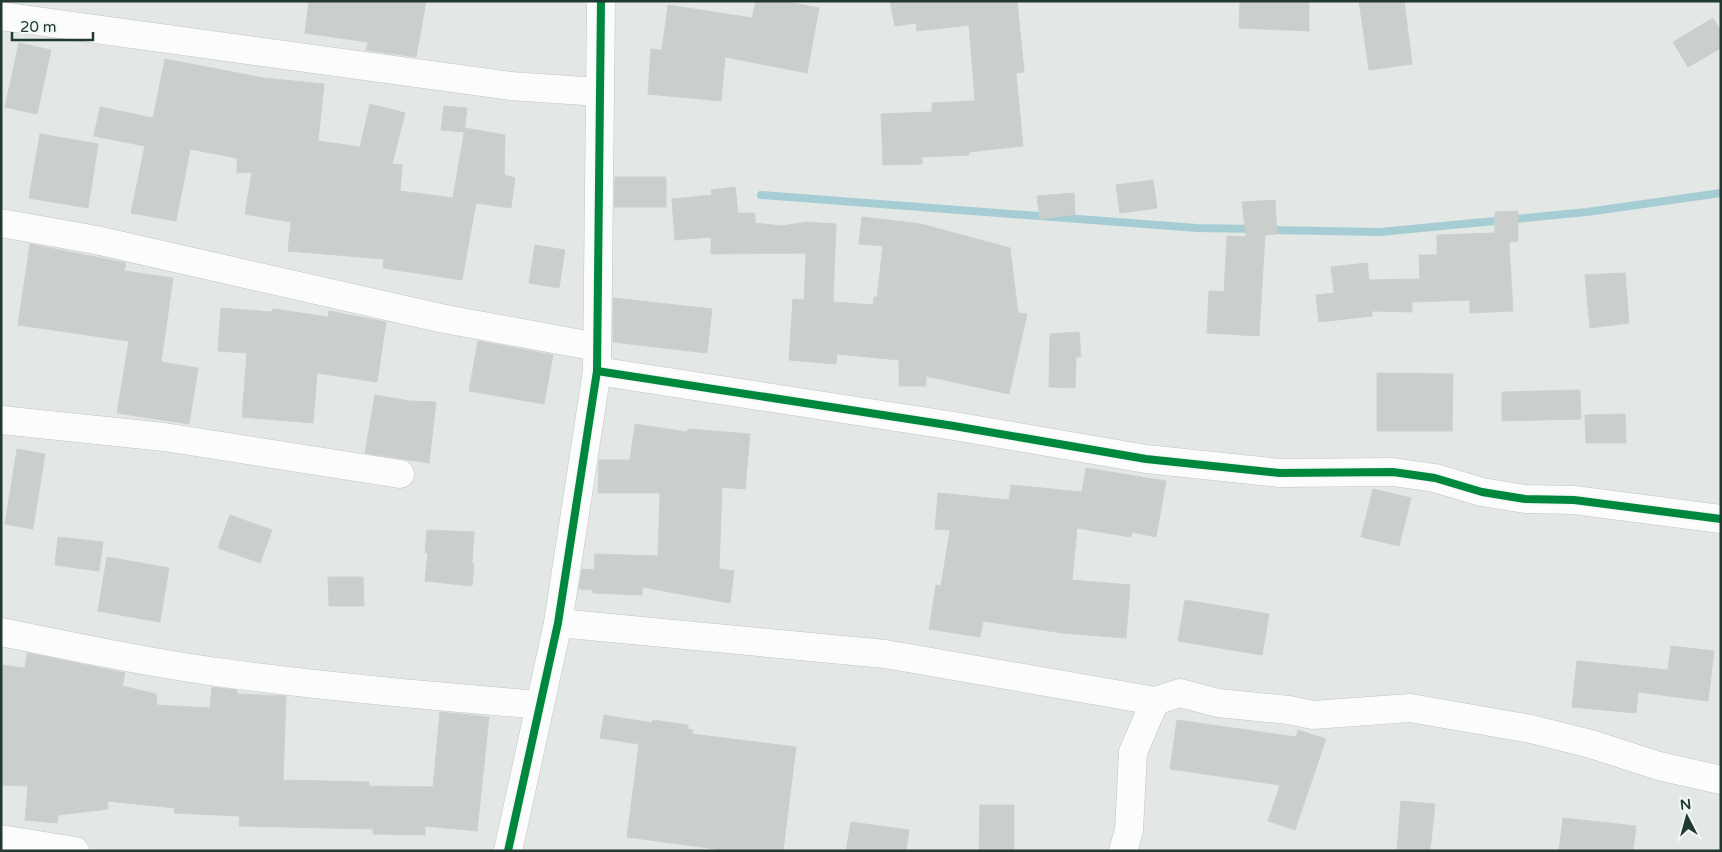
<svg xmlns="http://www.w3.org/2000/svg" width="1722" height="852" font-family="'Varela Round',sans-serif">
<rect width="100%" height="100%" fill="#e3e8e6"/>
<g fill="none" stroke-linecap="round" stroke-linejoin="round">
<!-- stream -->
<g stroke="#a6cdd4" stroke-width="8">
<path d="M 761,195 L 1197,228 L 1255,229"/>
<path d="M 1267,230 L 1380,232 L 1587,212 L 1721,193"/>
</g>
</g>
<!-- building -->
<g fill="#cacfcd" stroke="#ccd1cf">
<path d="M 309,1 L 426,1 L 416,57 L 366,50 L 368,42 L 305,33 Z"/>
<path d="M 756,1 L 783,1 L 819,8 L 807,73 L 725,57 L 721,101 L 648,94 L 651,49 L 662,50 L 668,5 L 752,18 Z"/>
<path d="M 890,1 L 1017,1 L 1024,72 L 1016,73 L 1023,146 L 969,152 L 969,155 L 922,157 L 922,164 L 883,165 L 881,114 L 932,112 L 932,103 L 975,101 L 969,25 L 917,31 L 916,23 L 895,26 Z"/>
<path d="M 1240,1 L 1309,1 L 1309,31 L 1239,28 Z"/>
<path d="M 1359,1 L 1404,1 L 1412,64 L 1369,70 Z"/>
<path d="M 1713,18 L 1721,32 L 1721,48 L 1688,67 L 1673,42 Z"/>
<path d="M 19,43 L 51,50 L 37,114 L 5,107 Z"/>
<path d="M 165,59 L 264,78 L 324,84 L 318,141 L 360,147 L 370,104 L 405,113 L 392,164 L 402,165 L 400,191 L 453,198 L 465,128 L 505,135 L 504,175 L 515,178 L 511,208 L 476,203 L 462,280 L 383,268 L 384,259 L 288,251 L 291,222 L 245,214 L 252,172 L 237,173 L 237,158 L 190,149 L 176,221 L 131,213 L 145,146 L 94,136 L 100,107 L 153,118 Z"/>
<path d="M 444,106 L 467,108 L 464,132 L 441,130 Z"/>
<path d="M 40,134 L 98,144 L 88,208 L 29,198 Z"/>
<path d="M 615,177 L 666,177 L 666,207 L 614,207 Z"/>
<path d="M 1153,180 L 1157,208 L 1120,213 L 1116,185 Z"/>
<path d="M 735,187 L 738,213 L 755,213 L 755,223 L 782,226 L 807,222 L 836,224 L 833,302 L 873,305 L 874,297 L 877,297 L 883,246 L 859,244 L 862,217 L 921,224 L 1010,248 L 1018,313 L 1027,314 L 1009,394 L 926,376 L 926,386 L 899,386 L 899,360 L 837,354 L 836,364 L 789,360 L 793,299 L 804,300 L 806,253 L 711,254 L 711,237 L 675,240 L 672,199 L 712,195 L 711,190 Z"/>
<path d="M 1074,193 L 1075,214 L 1040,219 L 1037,196 Z"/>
<path d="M 1275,200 L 1277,234 L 1265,235 L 1259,336 L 1207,333 L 1209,291 L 1224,292 L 1227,236 L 1246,237 L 1242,202 Z"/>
<path d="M 1518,211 L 1518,241 L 1509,242 L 1513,311 L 1470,313 L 1470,300 L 1412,302 L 1412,312 L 1372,311 L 1372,316 L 1319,322 L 1316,295 L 1334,293 L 1331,267 L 1367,263 L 1369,280 L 1420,279 L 1419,255 L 1437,255 L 1437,235 L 1495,233 L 1495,212 Z"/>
<path d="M 30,244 L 126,263 L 124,271 L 173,278 L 161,362 L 198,368 L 189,424 L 117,413 L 129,341 L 18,325 Z"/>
<path d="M 535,245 L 565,250 L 559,288 L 529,283 Z"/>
<path d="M 1625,273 L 1629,323 L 1590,328 L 1585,275 Z"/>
<path d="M 613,298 L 712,309 L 707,353 L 613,342 Z"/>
<path d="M 221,308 L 272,312 L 273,309 L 328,317 L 329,311 L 386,322 L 377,382 L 317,373 L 313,423 L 242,417 L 247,353 L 218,351 Z"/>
<path d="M 1079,332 L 1081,357 L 1076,357 L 1075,388 L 1049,387 L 1050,334 Z"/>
<path d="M 478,341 L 553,355 L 544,404 L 469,391 Z"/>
<path d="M 1377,373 L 1453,374 L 1452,431 L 1377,431 Z"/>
<path d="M 1580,390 L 1581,419 L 1502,421 L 1502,392 Z"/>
<path d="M 375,395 L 409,401 L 436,402 L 429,463 L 365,453 Z"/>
<path d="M 1625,414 L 1626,443 L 1586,443 L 1585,415 Z"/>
<path d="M 635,424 L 687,432 L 688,429 L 750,434 L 745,489 L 722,487 L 719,569 L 734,571 L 730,603 L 642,587 L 642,595 L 593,593 L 593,590 L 579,589 L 582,569 L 594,570 L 595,554 L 658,556 L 660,493 L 598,493 L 599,460 L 630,460 Z"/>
<path d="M 17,449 L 45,454 L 33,529 L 5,524 Z"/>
<path d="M 1086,468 L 1166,481 L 1156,537 L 1132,532 L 1131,537 L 1077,528 L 1072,580 L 1130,585 L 1126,638 L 1062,633 L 983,621 L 980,637 L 929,629 L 936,585 L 941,586 L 950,530 L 935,529 L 938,493 L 1009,500 L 1011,485 L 1082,492 Z"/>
<path d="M 1373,489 L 1411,498 L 1399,546 L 1361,537 Z"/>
<path d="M 230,515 L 272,530 L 260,563 L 218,548 Z"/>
<path d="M 427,530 L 474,532 L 472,563 L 474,564 L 472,586 L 425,581 L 428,553 L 425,553 Z"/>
<path d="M 58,537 L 103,542 L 99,571 L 55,565 Z"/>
<path d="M 107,557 L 169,568 L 160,622 L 98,611 Z"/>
<path d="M 328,577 L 363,577 L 364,606 L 329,606 Z"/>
<path d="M 1185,600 L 1269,614 L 1262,655 L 1178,641 Z"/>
<path d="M 1671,646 L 1714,651 L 1708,701 L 1638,692 L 1636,713 L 1572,707 L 1577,661 L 1668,670 Z"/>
<path d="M 27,653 L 125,673 L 122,686 L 156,694 L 157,705 L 210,708 L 212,687 L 237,690 L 237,694 L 286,696 L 283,780 L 369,782 L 369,786 L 433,787 L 440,712 L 489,717 L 477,831 L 425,826 L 425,835 L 373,834 L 373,829 L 239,826 L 240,816 L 174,813 L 175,808 L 107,801 L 108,809 L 58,815 L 57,823 L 25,820 L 28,786 L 1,785 L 1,665 L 25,668 Z"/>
<path d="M 604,715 L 652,723 L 653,720 L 688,725 L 688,729 L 693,730 L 692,734 L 796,747 L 783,851 L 716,851 L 716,849 L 627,837 L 639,744 L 600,738 Z"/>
<path d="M 1177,720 L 1296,737 L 1298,730 L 1326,739 L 1295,830 L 1268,821 L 1280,785 L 1170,769 Z"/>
<path d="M 1401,801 L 1435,804 L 1430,851 L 1397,850 Z"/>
<path d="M 980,805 L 1014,805 L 1014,851 L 979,851 Z"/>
<path d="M 1563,818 L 1636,826 L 1633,851 L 1559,851 Z"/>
<path d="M 851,822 L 909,830 L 906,851 L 846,851 Z"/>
</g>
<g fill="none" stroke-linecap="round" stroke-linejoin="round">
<!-- minor casing -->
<g stroke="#c0c5c3" stroke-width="29">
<g id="minor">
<path d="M 1,16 L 510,86 L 599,92"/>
<path d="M 1,223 L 96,240 L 440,318 L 597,347"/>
<path d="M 597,371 L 954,426 L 1146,459 L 1280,473 L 1393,472 L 1435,478 L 1482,492 L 1525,499 L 1574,500 L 1721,519"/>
<path d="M 1,420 L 164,437 L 400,474"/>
<path d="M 558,623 L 885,654 L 1155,701 L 1133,752 L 1129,830 L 1123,851"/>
<path d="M 1,632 C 75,647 149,663 224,673 C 329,687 434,696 540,705"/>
<path d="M 1155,701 L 1180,693 L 1218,703 L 1289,710 L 1313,715 L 1410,708 L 1531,729 L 1591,744 L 1659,766 L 1721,780"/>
<path d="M 1,839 L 75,851"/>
<path d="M 508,851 L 558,623 L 597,371 L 601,1"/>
</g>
</g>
<!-- minor -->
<use href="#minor" stroke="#fbfcfb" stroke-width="28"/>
<!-- cycleway casing -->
<g stroke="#f1f7f4" stroke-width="11">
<g id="cycleway">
<path d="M 597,371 L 954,426 L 1146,459 L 1280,473 L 1393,472 L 1435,478 L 1482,492 L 1525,499 L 1574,500 L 1721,519"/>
<path d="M 508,851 L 558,623 L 597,371 L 601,1"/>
</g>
</g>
<!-- cycleway -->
<use href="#cycleway" stroke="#00873e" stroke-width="8"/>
</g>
<!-- border -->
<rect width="1722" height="852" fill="none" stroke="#223933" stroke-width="5"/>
<!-- north arrow -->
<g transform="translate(1687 817) rotate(354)" stroke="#f1f7f4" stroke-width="4" paint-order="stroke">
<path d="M0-4L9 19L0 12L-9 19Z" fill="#223933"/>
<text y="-8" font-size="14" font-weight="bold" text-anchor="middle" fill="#223933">N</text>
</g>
<!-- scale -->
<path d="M12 32v8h81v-8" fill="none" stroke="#223933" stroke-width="2.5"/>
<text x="20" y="32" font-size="15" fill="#223933" stroke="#f1f7f4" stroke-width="4" paint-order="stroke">20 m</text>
</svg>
